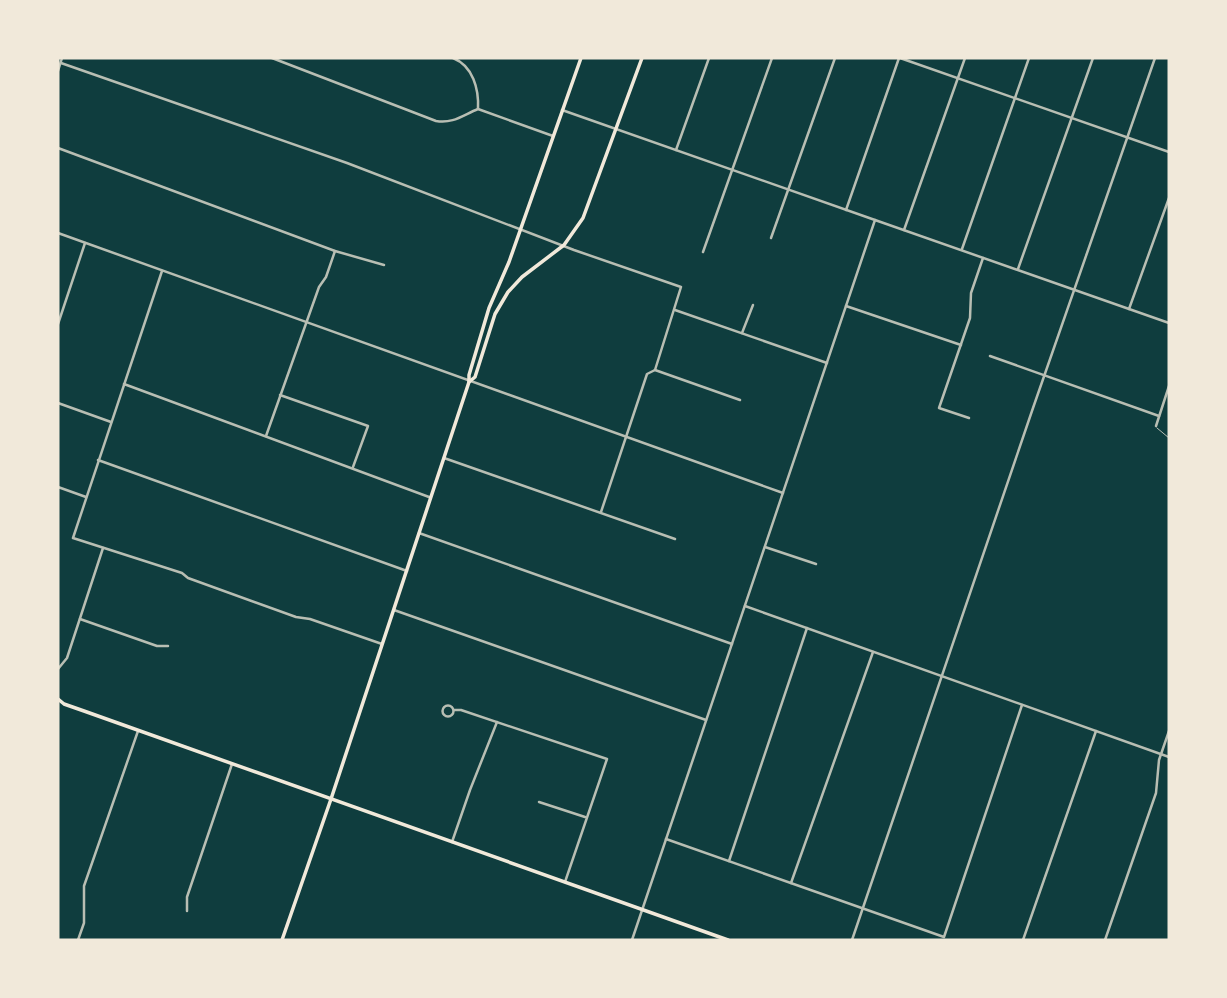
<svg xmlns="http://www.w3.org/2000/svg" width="1227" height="998" font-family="'Work Sans',sans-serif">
<rect width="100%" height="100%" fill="#0f3d3e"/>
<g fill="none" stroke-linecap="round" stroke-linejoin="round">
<!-- service -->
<path stroke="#b8beb3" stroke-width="1" d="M 1157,428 L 1169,438"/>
<!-- minor -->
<g stroke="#b8beb3" stroke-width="2.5">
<path d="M 272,58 L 436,121 C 453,124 463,115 478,109 L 553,136"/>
<path d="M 453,58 C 473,66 479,89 478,109"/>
<path d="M 900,58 L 1169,152"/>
<path d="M 61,63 L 347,163 L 574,250 L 681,287 L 655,370 L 647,374 L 601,512"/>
<path d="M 58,71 L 62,58"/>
<path d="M 58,148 L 335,251 L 384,265"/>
<path d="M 676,150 L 709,58"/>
<path d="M 846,210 L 899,58"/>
<path d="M 875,220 L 1169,323"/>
<path d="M 904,230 L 965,58"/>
<path d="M 58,233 L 783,493"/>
<path d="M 771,238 L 835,58"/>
<path d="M 962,249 L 1029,58"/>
<path d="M 703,252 L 772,58"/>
<path d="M 1018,269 L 1093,58"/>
<path d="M 162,271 L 73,538 L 182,573 L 188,578 L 296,617 L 310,619 L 382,644"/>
<path d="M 846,306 L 961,345"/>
<path d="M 1129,309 L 1169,198"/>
<path d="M 675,310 L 827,363"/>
<path d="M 58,324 L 85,243"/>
<path d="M 742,333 L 753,305"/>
<path d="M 990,356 L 1159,416"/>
<path d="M 655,370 L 740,400"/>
<path d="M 124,384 L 429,497"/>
<path d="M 280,395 L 368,426 L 353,467"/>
<path d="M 58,403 L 111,422"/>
<path d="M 969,418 L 939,408 L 970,318 L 971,293 L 983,258"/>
<path d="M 1156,426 L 1169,386"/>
<path d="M 266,436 L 319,287 L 326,277 L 335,251"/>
<path d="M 444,458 L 675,539"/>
<path d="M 98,460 L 407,571"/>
<path d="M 58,487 L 86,497"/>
<path d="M 419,533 L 732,644"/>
<path d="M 765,547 L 816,564"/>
<path d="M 745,606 L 1169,757"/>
<path d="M 394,610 L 706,720"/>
<path d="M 80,619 L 157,646 L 168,646"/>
<path d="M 58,669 L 67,658 L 103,548"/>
<circle cx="448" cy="711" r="5.5"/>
<path d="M 454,710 L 461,710 L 607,759 L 565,882"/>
<path d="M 539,802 L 585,817"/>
<path d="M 666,839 L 944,937 L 1022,705"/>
<path d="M 452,842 L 470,790 L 497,722"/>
<path d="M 729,861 L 807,628"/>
<path d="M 791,883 L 873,652"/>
<path d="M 187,911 L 187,897 L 232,764"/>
<path d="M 78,940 L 84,923 L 84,886 L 138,731"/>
<path d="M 852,940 L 1033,408 L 1155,58"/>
<path d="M 1023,940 L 1096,731"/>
<path d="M 1105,940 L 1156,793 L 1159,760 L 1169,731"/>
</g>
<!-- tertiary -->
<path stroke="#b8beb3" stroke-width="2.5" d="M 562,110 L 875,220 L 632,940"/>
<!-- secondary -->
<path stroke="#f1e9da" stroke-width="3.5" d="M 282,940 L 331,799"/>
<!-- primary -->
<g stroke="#f1e9da" stroke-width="3.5">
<path d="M 469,382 L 475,377 L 495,314 L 508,292 L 522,277 L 564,245 L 583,218 L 642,58"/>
<path d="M 58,699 L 64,704 L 84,711 L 728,940"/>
<path d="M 331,799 L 469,382 L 469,375 L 489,308 L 509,262 L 581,58"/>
</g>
</g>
<!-- border -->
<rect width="1227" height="998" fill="none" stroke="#f1e9da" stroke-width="119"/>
</svg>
